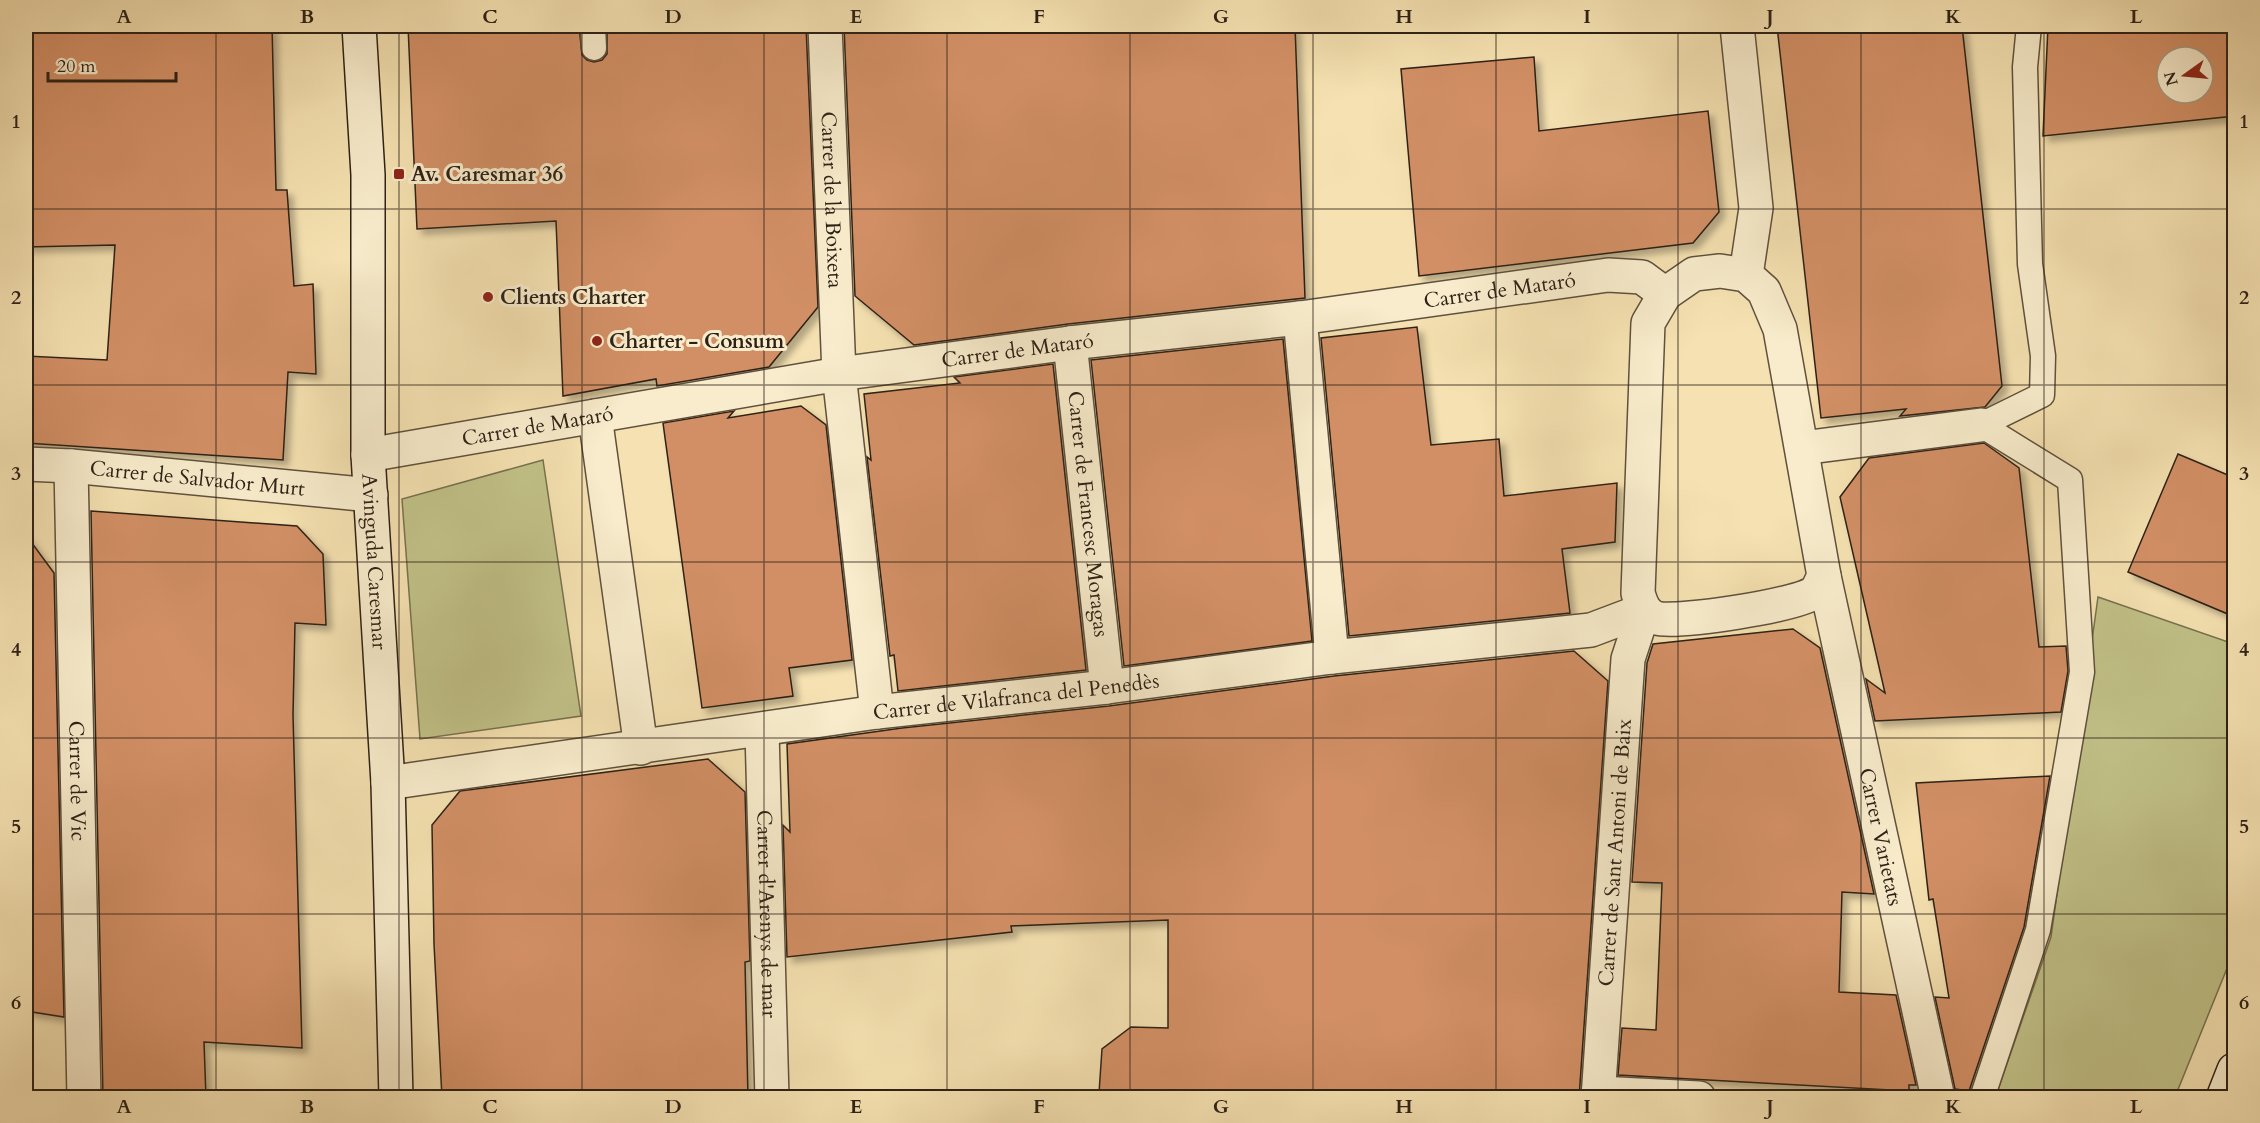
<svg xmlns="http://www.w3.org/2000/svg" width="2260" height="1123" font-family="Cardo,serif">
<defs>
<filter id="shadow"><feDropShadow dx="5.5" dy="5.5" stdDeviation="3" flood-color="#0004"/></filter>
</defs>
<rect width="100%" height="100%" fill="#f5e1b1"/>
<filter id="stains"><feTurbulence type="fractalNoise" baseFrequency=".00333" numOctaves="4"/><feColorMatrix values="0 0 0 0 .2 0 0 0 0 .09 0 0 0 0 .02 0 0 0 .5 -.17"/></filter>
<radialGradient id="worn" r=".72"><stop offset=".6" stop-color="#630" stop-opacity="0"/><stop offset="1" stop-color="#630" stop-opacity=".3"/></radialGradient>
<!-- green -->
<g fill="#c1c188" stroke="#777150" stroke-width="1.5">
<path d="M 543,460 L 581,716 L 420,739 L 402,499 Z"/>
<path d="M 2098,597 L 2234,644 L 2234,951 L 2175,1097 L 1995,1098 L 2051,937 Z"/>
</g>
<!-- building -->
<g fill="#d28f65" stroke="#2d2117" stroke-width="1.5" fill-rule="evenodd" filter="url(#shadow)">
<path d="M 26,26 L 272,26 L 276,190 L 287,190 L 294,286 L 313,284 L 316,374 L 288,372 L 283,460 L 26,443 L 26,356 L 107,360 L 115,245 L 26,247 Z"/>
<path d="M 408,26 L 579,26 L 582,55 L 587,60 L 594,62 L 602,60 L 607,54 L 607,26 L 806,26 L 818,307 L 769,367 L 657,386 L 656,379 L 563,396 L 556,221 L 417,229 Z"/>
<path d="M 844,26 L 1295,26 L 1305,298 L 1068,324 L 914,345 L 855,296 Z"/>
<path d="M 1777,26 L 1962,26 L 2002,386 L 1985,407 L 1900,416 L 1906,409 L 1821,418 Z"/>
<path d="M 2048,26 L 2235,26 L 2235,116 L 2043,136 ZM 2167,57 L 2203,57 L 2203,93 L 2167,93 Z"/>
<path d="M 1534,57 L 1539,131 L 1708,111 L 1719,212 L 1693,243 L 1419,276 L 1401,69 Z"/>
<path d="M 1417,327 L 1431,445 L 1499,439 L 1504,496 L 1617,483 L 1615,542 L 1562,549 L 1570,613 L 1349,636 L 1321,338 Z"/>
<path d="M 1283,339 L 1312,641 L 1124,666 L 1091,360 Z"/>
<path d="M 1053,364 L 1086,670 L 898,691 L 894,655 L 890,656 L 867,457 L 871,460 L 864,394 L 960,383 L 954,377 Z"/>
<path d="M 801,406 L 826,425 L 852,660 L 789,668 L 793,696 L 702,708 L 663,423 L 734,411 L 728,418 Z"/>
<path d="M 1984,443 L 2019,468 L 2039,647 L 2066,646 L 2068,671 L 2061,712 L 1875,721 L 1866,679 L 1885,693 L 1840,497 L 1869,458 Z"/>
<path d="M 2178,454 L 2235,478 L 2235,617 L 2128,572 Z"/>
<path d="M 91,511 L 297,526 L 323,554 L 326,625 L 295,623 L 293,715 L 302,1048 L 204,1042 L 206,1098 L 103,1098 Z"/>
<path d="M 26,535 L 54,573 L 64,1017 L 26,1011 Z"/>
<path d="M 1793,629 L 1820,648 L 1874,894 L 1842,892 L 1839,992 L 1896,995 L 1916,1085 L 1909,1085 L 1909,1091 L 1618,1075 L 1622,1028 L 1656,1030 L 1662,883 L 1632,882 L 1647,663 L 1653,644 Z"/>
<path d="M 1574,651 L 1608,681 L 1579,1098 L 1112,1098 L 1112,1094 L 1099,1093 L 1102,1049 L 1131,1027 L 1168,1028 L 1168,920 L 1011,926 L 1012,932 L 787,957 L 783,825 L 790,832 L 787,744 L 902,728 L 1109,706 L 1334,676 Z"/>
<path d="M 708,759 L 745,792 L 750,961 L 745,962 L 748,1098 L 442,1098 L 434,944 L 432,825 L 460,791 Z"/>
<path d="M 2050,776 L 2024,927 L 1969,1091 L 1955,1089 L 1935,997 L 1949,998 L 1933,899 L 1929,900 L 1916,783 Z"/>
</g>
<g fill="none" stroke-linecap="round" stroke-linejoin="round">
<!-- lane casing -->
<g stroke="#5f513e" stroke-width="27">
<g id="lane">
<path d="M 593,26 L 594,48"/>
<path d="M 1982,1098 L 2038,930 L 2082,672 L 2070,480 L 1981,425 L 2042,395 L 2043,356 L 2030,264 L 2025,67 L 2029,26"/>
</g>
</g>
<!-- street casing -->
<g stroke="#5f513e" stroke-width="36">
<g id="street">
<path id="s1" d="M 825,26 L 839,374 L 877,712"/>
<path d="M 1737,26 L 1756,208 L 1746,275"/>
<path d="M 1720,271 L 1746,275 L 1764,291 L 1780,329 L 1824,576 C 1821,581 1819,588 1815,592 C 1800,605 1676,624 1656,618 C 1644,614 1641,603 1638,593 L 1648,323 L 1665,294 L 1694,274 Z"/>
<path d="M 1300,318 L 1332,657"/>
<path id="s2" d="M 1070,343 L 1107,687"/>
<path d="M 595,416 L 641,748"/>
<path d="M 1802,448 L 1981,425"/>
<path id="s3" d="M 368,455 L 839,374 L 1070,343 L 1300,318 L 1608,275 L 1642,277 L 1665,294"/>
<path id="s4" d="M 26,464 L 71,466 L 371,495"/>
<path id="s5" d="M 71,466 L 84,1098"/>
<path id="s6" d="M 1824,576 L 1938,1098"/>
<path id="s7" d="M 762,731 L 772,1098"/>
<path id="s8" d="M 388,783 L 877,712 L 1107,687 L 1332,657 L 1591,630 L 1644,610"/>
<path d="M 1598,1093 L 1699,1098"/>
<path id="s9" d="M 1598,1098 L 1628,659 L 1644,610"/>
</g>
</g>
<!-- secondary casing -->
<g stroke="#2d2117" stroke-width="36">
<g id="secondary">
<path id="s10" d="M 359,26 L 368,175 L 368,455 L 388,783 L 396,1098"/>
<path d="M 2223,1098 L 2234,1070"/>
</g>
</g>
<!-- lane -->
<use href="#lane" stroke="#f8eccc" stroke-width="24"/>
<!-- street -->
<use href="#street" stroke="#f8eccc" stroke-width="33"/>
<!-- secondary -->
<use href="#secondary" stroke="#f8eccc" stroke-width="33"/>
</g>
<!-- grid -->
<path fill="none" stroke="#2d2117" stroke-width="1.5" stroke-opacity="0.55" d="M 216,26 L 216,1098M 399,26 L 399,1098M 582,26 L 582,1098M 764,26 L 764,1098M 947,26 L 947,1098M 1130,26 L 1130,1098M 1313,26 L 1313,1098M 1496,26 L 1496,1098M 1678,26 L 1678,1098M 1861,26 L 1861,1098M 2044,26 L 2044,1098M 26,209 L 2234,209M 26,385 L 2234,385M 26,562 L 2234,562M 26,738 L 2234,738M 26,914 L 2234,914"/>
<!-- markers -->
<g fill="#8f2418" stroke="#f8eccc" stroke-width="2">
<rect x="393" y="168" width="12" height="12" rx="3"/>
<circle cx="488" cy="297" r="6"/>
<circle cx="597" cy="341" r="6"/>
</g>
<g text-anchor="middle" stroke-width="6" stroke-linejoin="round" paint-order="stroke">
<!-- poi labels -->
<g font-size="21" font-weight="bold" fill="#2d2117" stroke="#f8eccc" text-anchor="start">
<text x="411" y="181">Av. Caresmar 36</text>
<text x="500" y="304">Clients Charter</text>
<text x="609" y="348">Charter - Consum</text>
</g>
<!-- street labels -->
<g font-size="21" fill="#2d2117" stroke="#f8eccc">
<text dy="7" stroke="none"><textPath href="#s1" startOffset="174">Carrer de la Boixeta</textPath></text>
<text dy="7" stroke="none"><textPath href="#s3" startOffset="1144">Carrer de Mataró</textPath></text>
<text dy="7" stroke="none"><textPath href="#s3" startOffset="658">Carrer de Mataró</textPath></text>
<text dy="7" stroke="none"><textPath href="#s3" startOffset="172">Carrer de Mataró</textPath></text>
<text dy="7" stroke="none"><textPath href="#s4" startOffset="172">Carrer de Salvador Murt</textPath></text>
<text dy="7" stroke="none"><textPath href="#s2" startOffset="172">Carrer de Francesc Moragas</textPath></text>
<text dy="7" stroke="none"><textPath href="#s10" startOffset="536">Avinguda Caresmar</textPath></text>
<text dy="7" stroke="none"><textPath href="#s8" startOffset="634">Carrer de Vilafranca del Penedès</textPath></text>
<text dy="7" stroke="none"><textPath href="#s5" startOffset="315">Carrer de Vic</textPath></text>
<text dy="7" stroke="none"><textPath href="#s6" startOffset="267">Carrer Varietats</textPath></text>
<text dy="7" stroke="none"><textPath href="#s9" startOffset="246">Carrer de Sant Antoni de Baix</textPath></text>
<text dy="7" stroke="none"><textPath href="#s7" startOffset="183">Carrer d'Arenys de mar</textPath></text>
</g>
</g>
<!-- margin -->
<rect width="2260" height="1123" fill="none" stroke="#f5e1b1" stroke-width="66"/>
<!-- north arrow -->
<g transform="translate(2185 75) rotate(255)"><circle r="28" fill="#f8eccc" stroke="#a79b84" stroke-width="1.5"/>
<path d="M0-4.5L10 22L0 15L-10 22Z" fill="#8f2418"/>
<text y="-9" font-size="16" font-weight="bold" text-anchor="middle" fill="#2d2117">N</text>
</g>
<!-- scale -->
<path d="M48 72v9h128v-9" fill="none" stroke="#2d2117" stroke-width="3"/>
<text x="57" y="72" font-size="18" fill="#2d2117" stroke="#f8eccc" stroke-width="4.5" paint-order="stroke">20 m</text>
<rect x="33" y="33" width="2194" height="1057" fill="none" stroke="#2d2117" stroke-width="2"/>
<g font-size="20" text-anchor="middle" font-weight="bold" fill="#2d2117">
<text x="124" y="23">A</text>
<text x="307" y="23">B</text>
<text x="490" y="23">C</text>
<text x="673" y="23">D</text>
<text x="856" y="23">E</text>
<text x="1039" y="23">F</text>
<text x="1221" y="23">G</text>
<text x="1404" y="23">H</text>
<text x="1587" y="23">I</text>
<text x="1770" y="23">J</text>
<text x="1953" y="23">K</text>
<text x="2136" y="23">L</text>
<text x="16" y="128">1</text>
<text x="2244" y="128">1</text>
<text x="16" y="304">2</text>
<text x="2244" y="304">2</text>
<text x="16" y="480">3</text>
<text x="2244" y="480">3</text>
<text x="16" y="656">4</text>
<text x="2244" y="656">4</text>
<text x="16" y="833">5</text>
<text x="2244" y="833">5</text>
<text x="16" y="1009">6</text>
<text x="2244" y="1009">6</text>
<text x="124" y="1113">A</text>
<text x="307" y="1113">B</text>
<text x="490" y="1113">C</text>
<text x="673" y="1113">D</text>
<text x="856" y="1113">E</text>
<text x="1039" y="1113">F</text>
<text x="1221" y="1113">G</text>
<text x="1404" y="1113">H</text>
<text x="1587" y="1113">I</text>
<text x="1770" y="1113">J</text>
<text x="1953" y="1113">K</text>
<text x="2136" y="1113">L</text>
</g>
<rect width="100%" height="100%" filter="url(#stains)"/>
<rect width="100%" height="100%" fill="url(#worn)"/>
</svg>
